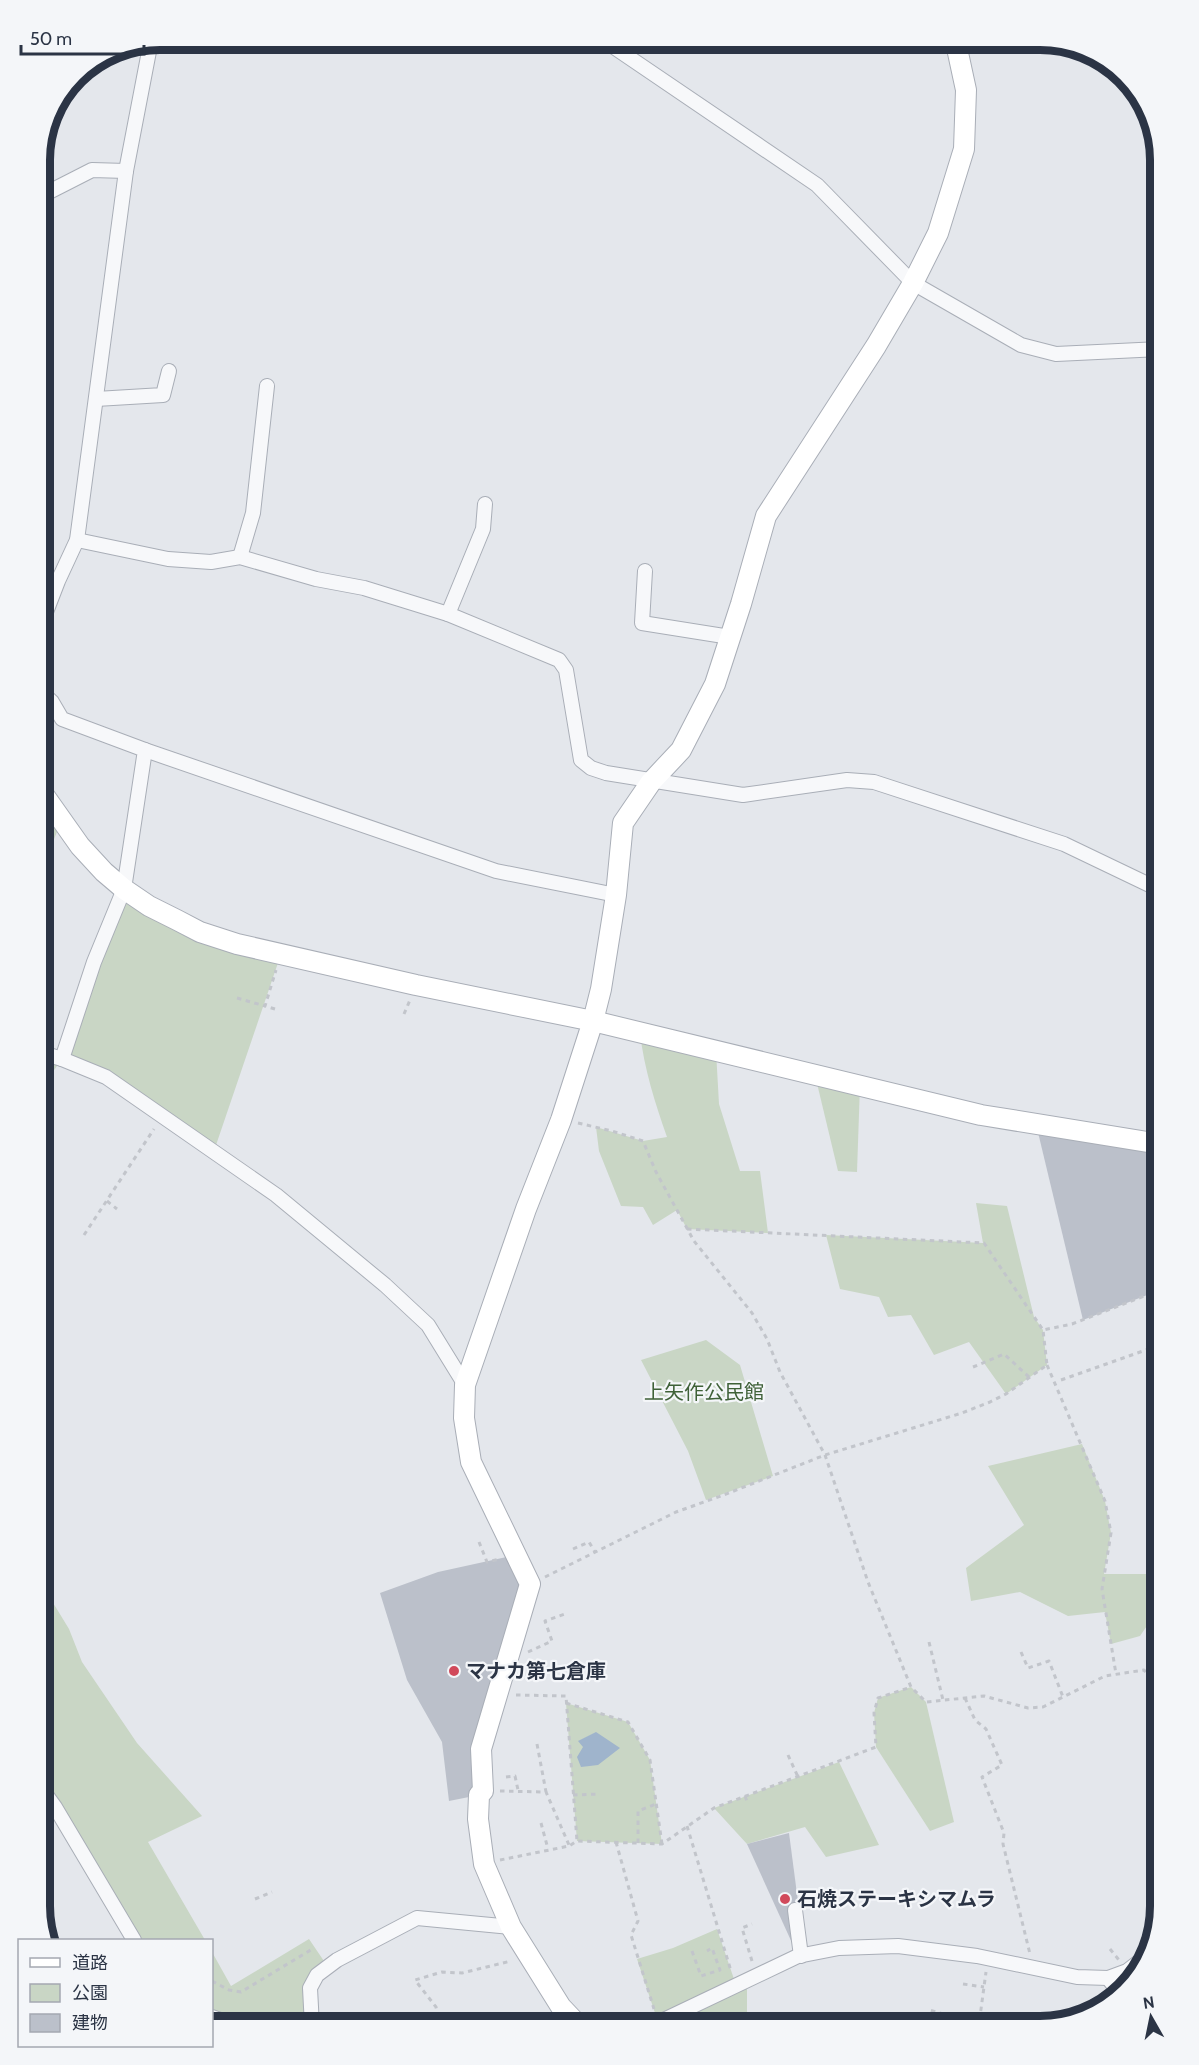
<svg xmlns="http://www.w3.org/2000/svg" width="1199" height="2065" font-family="Cabin,'Noto Sans JP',sans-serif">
<rect width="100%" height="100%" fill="#e4e7ec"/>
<!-- green -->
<g fill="#c9d6c5">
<path d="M 39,788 L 62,820 L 42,868 L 39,884 Z"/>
<path d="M 124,889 L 149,906 L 281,954 L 214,1151 L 163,1115 L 62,1059 L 39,1091 L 39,1052 L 62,1059 Z"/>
<path d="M 640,1033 L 716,1051 L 719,1104 L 740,1171 L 760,1171 L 768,1233 L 687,1229 L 677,1210 L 653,1225 L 643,1207 L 621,1206 L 599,1151 L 596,1127 L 643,1141 L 667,1137 C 655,1103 644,1068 640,1033 Z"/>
<path d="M 815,1075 L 860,1085 L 857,1172 L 838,1171 Z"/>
<path d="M 976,1203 L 1007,1206 L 1034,1317 L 1043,1330 L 1047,1365 L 1006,1394 L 969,1342 L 934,1355 L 911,1315 L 888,1317 L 879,1297 L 840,1289 L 826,1235 L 983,1243 Z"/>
<path d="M 706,1340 L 740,1365 L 773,1476 L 706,1500 L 688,1451 L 641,1360 Z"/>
<path d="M 1082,1444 L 1105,1501 L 1111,1533 L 1104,1574 L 1159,1574 L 1151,1597 L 1155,1614 L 1140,1636 L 1111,1644 L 1105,1612 L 1068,1616 L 1020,1592 L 971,1601 L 966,1568 L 1024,1525 L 988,1466 Z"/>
<path d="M 39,1584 L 55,1606 L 69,1629 L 82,1662 L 137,1743 L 202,1816 L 148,1842 L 205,1940 L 134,1940 L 39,1786 Z"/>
<path d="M 911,1687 L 926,1702 L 954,1822 L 930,1831 L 876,1747 L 874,1713 L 878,1698 Z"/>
<path d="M 566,1703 L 628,1722 L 650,1760 L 662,1844 L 577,1841 Z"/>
<path d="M 839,1762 L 879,1845 L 826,1857 L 805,1827 L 747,1844 L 714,1808 Z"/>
<path d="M 717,1929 L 736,1985 L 747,1980 L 747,2026 L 652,2026 L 658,2022 L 637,1959 L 673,1948 Z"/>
<path d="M 309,1939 L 328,1967 L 317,1975 L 312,2026 L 234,2026 L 212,2017 L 212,1952 L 231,1986 Z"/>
</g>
<!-- water -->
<path fill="#9fb4cc" d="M 596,1732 L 620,1748 L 598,1765 L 581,1767 L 577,1757 L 583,1747 L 578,1741 Z"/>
<!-- building -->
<g fill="#bbc0ca">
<path d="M 1036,1124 L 1160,1144 L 1160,1290 L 1083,1320 Z"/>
<path d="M 516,1555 L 530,1584 L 479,1795 L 449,1801 L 442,1742 L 407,1680 L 380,1593 L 438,1572 Z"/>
<path d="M 789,1833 L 805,1955 L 798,1956 L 747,1844 Z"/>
</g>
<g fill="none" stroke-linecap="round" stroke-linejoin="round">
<!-- street casing -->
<g stroke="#a9aeb7" stroke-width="16">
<g id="street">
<path d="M 602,39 L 817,185 L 913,283 L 1021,345 L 1056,354 L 1160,349"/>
<path d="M 39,197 L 92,170 L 126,171"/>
<path d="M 96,399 L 163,395 L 169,371"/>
<path d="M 77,540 L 168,559 L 211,562 L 240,557 L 316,579 L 364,588 L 448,614 L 559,660 L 566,670 L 581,760 L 591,768 L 606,773 L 743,795 L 847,780 L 874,782 L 1064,844 L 1160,890"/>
<path d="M 240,557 L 253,513 L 267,386"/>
<path d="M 645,571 L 642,623 L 730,637"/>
<path d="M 448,614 L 483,529 L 485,504"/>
<path d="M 39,630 L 58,581 L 77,540 L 126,171 L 151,41"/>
<path d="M 39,690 L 52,702 L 62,719 L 145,750 L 124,889 L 94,962 L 62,1059 L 106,1077 L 276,1195 L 385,1285 L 428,1325 L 465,1385"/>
<path d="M 145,750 L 496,871 L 616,895"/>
<path d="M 39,1052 L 62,1059"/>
<path d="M 39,1785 L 55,1807 L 134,1940"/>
<path d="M 795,1910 L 801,1956"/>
<path d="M 1108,1978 L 1118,1991"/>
<path d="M 212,2017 L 237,2026"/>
<path d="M 312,2026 L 310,1988 L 317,1975 L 337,1960 L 417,1918 L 511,1927"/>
<path d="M 651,2026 L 798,1956 L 839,1948 L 898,1946 L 977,1956 L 1077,1977 L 1108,1978 L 1127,1971 L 1145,1957"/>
</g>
</g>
<!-- secondary casing -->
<g stroke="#a9aeb7" stroke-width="22">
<g id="secondary">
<path d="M 39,788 L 80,846 L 104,872 L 124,889 L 149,906 L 177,920 L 200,932 L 237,944 L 416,985 L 593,1021 L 981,1115 L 1160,1144"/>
<path d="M 579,2026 L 561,2007 L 511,1927 L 484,1864 L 478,1819 L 479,1795 L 483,1791 L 481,1749 L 530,1584 L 471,1462 L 464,1418 L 465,1385 L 526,1209 L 561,1120 L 593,1021 L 601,989 L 616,895 L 623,823 L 651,782 L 681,750 L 715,684 L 741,604 L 766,516 L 876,346 L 913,283 L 938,233 L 964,149 L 966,90 L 955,39"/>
</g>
</g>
<!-- path -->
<g stroke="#c2c5cb" stroke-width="3" stroke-dasharray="4.5 4.5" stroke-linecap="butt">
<path d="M 237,998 L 265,1006"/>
<path d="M 275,1009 L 265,1006 L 276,970"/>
<path d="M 404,1014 L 410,1000"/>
<path d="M 578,1123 L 612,1131 L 643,1141 L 656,1172 L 694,1241 L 752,1313 L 767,1339 L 780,1372 L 825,1455 L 868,1582 L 911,1687 L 926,1702 L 984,1696 L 1028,1708 L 1043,1707 L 1105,1676 L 1144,1670 L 1160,1691"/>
<path d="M 107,1201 L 117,1209"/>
<path d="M 687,1229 L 984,1243 L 1043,1330"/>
<path d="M 84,1235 L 154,1129"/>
<path d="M 1047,1365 L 1105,1501 L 1111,1533 L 1102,1589 L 1116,1674"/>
<path d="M 973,1367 L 1004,1354 L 1029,1377"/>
<path d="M 1061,1380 L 1160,1345"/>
<path d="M 479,1542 L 487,1562 L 500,1559"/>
<path d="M 573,1549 L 589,1542 L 595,1552"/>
<path d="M 545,1577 L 676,1512 L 721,1496 L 825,1455 L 962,1413 L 990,1402 L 1006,1394 L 1047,1365 L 1043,1330 L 1072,1324 L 1160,1290"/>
<path d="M 929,1642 L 943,1700"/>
<path d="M 528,1652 L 552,1641 L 545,1621 L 565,1614"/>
<path d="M 1021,1652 L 1028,1668 L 1049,1661 L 1063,1697"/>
<path d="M 516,1695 L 566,1696 L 577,1841"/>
<path d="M 965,1698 L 975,1720 L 986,1729 L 1002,1765 L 982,1777 L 1004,1833 L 1003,1844 L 1030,1954"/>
<path d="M 566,1703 L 628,1722 L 650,1760 L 662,1844"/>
<path d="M 537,1744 L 546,1792"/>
<path d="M 788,1755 L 798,1777"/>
<path d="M 506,1777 L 515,1776 L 518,1790"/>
<path d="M 500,1791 L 546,1792 L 569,1845"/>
<path d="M 573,1795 L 599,1794"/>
<path d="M 745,1796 L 748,1804"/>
<path d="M 541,1823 L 548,1849"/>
<path d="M 687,1826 L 731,1971"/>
<path d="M 616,1842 L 638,1921 L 631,1935 L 654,2009"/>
<path d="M 638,1843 L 638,1811 L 656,1804"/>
<path d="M 500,1860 L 569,1846 L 577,1841 L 662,1844 L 714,1808 L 876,1747 L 874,1713 L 878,1698 L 911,1687"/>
<path d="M 255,1899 L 272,1892"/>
<path d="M 1110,1949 L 1119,1960"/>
<path d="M 692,1951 L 701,1976 L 720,1970 L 712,1948 L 707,1951"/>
<path d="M 752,1961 L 742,1928 L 752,1924"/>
<path d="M 212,1981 L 229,1990 L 241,1992 L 314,1948"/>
<path d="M 963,1984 L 984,1987"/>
<path d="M 438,2017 L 438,2019 L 469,2015 L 473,2019"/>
<path d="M 440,2026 L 436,2007 L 415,1980 L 442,1972 L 462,1973 L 511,1961"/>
<path d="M 929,2026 L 929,2010 L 979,2024 L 986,1972"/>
</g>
<!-- street -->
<use href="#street" stroke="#f7f8fa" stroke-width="14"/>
<!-- secondary -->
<use href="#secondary" stroke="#fff" stroke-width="20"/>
</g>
<!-- markers -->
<g fill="#d1495b" stroke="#f4f6f9" stroke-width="2">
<circle cx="454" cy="1671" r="6"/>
<circle cx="785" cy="1899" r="6"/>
</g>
<g text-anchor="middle" stroke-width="4.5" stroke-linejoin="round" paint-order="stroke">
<!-- park labels -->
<g font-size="20" fill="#3f6138" stroke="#f4f6f9">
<text x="704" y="1399">上矢作公民館</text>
</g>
<!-- poi labels -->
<g font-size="20" font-weight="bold" fill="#2b3445" stroke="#f4f6f9" text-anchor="start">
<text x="466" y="1678">マナカ第七倉庫</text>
<text x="797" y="1906">石焼ステーキシマムラ</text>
</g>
</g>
<!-- crop -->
<path d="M0 0H1199V2065H0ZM160 50H1040A110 110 0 0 1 1150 160V1906A110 110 0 0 1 1040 2016H160A110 110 0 0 1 50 1906V160A110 110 0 0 1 160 50Z" fill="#f4f6f9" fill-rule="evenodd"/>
<path fill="none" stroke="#2b3445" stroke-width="8" d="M160 50H1040A110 110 0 0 1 1150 160V1906A110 110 0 0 1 1040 2016H160A110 110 0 0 1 50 1906V160A110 110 0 0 1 160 50Z"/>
<!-- legend -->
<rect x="18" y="1939" width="195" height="108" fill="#f4f6f9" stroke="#a4a8b1" stroke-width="1.5"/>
<rect x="30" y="1958" width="30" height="9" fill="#ffffff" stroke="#a4a8b1" stroke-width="1.5"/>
<text x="72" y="1969" font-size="18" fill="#2b3445">道路</text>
<rect x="30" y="1984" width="30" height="18" fill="#c9d6c5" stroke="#a4a8b1" stroke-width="1.5"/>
<text x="72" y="1999" font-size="18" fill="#2b3445">公園</text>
<rect x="30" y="2014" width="30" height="18" fill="#bbc0ca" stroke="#a4a8b1" stroke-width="1.5"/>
<text x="72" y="2029" font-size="18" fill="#2b3445">建物</text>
<!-- north arrow -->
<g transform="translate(1151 2017) rotate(351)" stroke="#f4f6f9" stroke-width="4.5" paint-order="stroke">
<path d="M0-4.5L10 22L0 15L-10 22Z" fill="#2b3445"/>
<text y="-9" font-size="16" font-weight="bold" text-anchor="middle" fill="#2b3445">N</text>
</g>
<!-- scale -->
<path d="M21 45v9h123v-9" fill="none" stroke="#2b3445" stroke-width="3"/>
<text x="30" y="45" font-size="18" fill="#2b3445" stroke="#f4f6f9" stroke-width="4.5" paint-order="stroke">50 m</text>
</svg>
